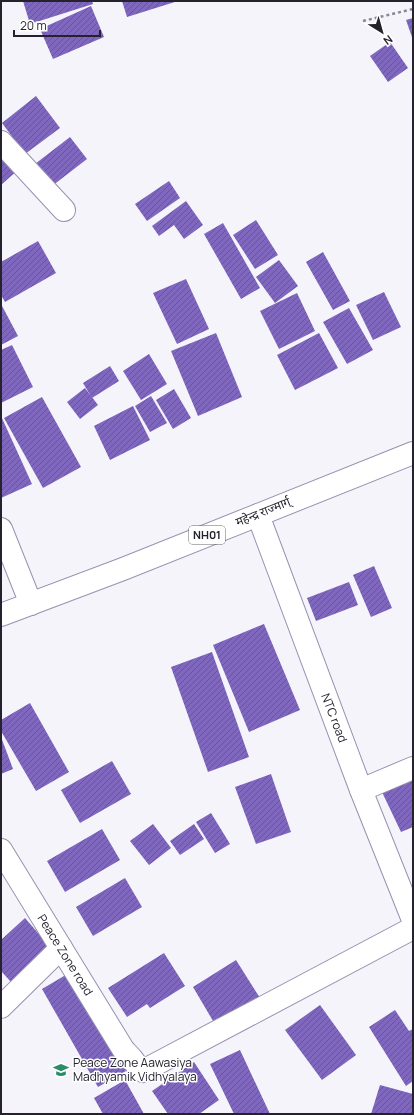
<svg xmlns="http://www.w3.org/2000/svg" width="414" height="1115" font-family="Manrope,'Noto Sans Devanagari',sans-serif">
<defs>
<pattern id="building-hatch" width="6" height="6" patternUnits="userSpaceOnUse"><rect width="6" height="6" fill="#7f67bd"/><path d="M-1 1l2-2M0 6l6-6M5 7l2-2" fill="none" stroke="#68549a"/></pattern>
</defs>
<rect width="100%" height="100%" fill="#f5f4fb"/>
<!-- building -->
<g fill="url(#building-hatch)">
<path d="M 23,1 L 92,1 L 93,4 L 30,24 Z"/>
<path d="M 122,1 L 178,1 L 127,17 Z"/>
<path d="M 91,6 L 104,37 L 53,59 L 40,29 Z"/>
<path d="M 413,18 L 413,40 L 406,20 Z"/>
<path d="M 390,42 L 408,68 L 388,82 L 370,56 Z"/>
<path d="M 36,96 L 60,128 L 25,154 L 2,123 Z"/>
<path d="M 70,137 L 87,159 L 52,186 L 35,164 Z"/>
<path d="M 1,150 L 19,169 L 1,185 Z"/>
<path d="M 169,181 L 180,198 L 147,221 L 135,204 Z"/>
<path d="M 186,201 L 203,225 L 184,239 L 174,225 L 159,236 L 152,226 Z"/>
<path d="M 256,220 L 278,255 L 255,269 L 233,235 Z"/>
<path d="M 223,223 L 260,288 L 241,299 L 204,234 Z"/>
<path d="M 38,241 L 56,273 L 5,302 L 1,295 L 1,262 Z"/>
<path d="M 323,252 L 350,301 L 333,310 L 306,262 Z"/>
<path d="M 279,260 L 298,286 L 275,303 L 256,277 Z"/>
<path d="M 186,279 L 209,329 L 177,344 L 153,293 Z"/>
<path d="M 384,292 L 401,327 L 373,340 L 356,305 Z"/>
<path d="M 297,293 L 315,331 L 279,349 L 260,311 Z"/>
<path d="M 1,304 L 18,336 L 1,345 Z"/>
<path d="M 349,308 L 373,350 L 347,364 L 323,322 Z"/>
<path d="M 216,333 L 242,397 L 198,416 L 171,351 Z"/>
<path d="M 319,333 L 338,368 L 295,390 L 277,355 Z"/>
<path d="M 12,345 L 33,387 L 1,403 L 1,350 Z"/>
<path d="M 149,354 L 167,384 L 141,400 L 123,371 Z"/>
<path d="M 110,366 L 119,381 L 92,398 L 83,383 Z"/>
<path d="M 85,388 L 98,405 L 80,419 L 67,402 Z"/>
<path d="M 174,389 L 191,418 L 173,429 L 156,400 Z"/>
<path d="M 151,396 L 167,423 L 150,432 L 135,406 Z"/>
<path d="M 42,397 L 81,467 L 43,488 L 4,418 Z"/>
<path d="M 133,406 L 150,440 L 110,460 L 94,426 Z"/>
<path d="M 1,416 L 32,484 L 1,498 Z"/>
<path d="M 374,566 L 392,608 L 371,617 L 353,575 Z"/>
<path d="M 349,582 L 358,605 L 316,621 L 307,598 Z"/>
<path d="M 264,624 L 300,710 L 249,732 L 213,645 Z"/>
<path d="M 212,652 L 249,757 L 208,772 L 171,667 Z"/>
<path d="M 30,703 L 69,772 L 36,791 L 1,731 L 1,720 Z"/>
<path d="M 1,737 L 13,769 L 1,774 Z"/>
<path d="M 112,761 L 131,794 L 80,823 L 61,790 Z"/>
<path d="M 271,774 L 291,832 L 256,844 L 235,787 Z"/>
<path d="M 413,778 L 413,827 L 401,832 L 382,792 Z"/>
<path d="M 211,813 L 230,844 L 215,853 L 196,822 Z"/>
<path d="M 153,824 L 171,848 L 149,865 L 130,841 Z"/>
<path d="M 194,824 L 204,839 L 180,855 L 170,841 Z"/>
<path d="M 102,829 L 120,860 L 65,892 L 47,861 Z"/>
<path d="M 125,878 L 142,907 L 93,936 L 76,907 Z"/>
<path d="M 25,918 L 50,947 L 11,982 L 1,971 L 1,940 Z"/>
<path d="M 164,953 L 185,986 L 150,1008 L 147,1004 L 127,1017 L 108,988 Z"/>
<path d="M 236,960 L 260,998 L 216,1026 L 193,987 Z"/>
<path d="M 69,973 L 126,1071 L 98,1087 L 42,989 Z"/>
<path d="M 320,1005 L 356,1055 L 322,1080 L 285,1030 Z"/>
<path d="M 395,1010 L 409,1031 L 413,1029 L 413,1081 L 406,1086 L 369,1027 Z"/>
<path d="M 240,1050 L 270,1114 L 234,1114 L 210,1064 Z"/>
<path d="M 194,1062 L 219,1100 L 199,1114 L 168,1114 L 152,1091 Z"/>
<path d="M 125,1080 L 144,1114 L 103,1114 L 94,1098 Z"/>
<path d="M 380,1085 L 413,1094 L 413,1114 L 371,1114 Z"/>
</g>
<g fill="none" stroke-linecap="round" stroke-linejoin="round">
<!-- minor casing -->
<g stroke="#9791b0" stroke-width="24">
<g id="minor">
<path d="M 1,142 L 64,210"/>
<path d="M 258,515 L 361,790 L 413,920"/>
<path d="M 1,529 L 31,604"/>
<path d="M 361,790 L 413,768"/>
<path d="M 1,850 L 123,1049 C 127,1054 129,1055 132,1059 C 137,1065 136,1066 143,1071 L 413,928"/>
<path d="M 1,1007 L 61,948"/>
</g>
</g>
<!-- trunk casing -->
<g stroke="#9791b0" stroke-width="24">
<path id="trunk" d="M 1,615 L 123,569 L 413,453"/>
</g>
<!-- path -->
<path stroke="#898791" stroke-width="2.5" stroke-dasharray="3 3" stroke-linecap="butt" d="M 363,21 L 413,9"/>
<!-- minor -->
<use href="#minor" stroke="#fff" stroke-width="22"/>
<!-- trunk -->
<use href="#trunk" stroke="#fff" stroke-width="22"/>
</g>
<!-- icons -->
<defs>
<g id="school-bare" transform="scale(1.2)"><path d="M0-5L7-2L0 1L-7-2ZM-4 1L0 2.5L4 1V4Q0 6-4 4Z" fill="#298d68" stroke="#fff" stroke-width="2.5" paint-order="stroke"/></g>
</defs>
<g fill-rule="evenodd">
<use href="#school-bare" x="61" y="1070"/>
</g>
<g text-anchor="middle" stroke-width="3" stroke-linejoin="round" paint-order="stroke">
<!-- shield labels -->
<rect fill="#fff" stroke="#66646d" stroke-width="1" x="189" y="526" width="36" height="18" rx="3"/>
<g font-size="11" font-weight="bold" fill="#25222e">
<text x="207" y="539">NH01</text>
</g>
<!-- street labels -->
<g font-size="12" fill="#25222e" stroke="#fff">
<text transform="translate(263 512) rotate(-22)" y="4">महेन्द्र राज्मार्ग्</text>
<text transform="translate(334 718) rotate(69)" y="4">NTC road</text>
<text transform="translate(65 955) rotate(58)" y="4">Peace Zone road</text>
</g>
<!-- poi labels -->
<g font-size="12" fill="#25222e" stroke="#fff" text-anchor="start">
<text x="73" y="1067">Peace Zone Aawasiya<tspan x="73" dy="14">Madhyamik Vidhyalaya</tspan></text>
</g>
</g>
<!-- border -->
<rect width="414" height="1115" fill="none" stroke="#25222e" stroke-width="4"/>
<!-- north arrow -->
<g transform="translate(382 32) rotate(143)" stroke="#ffffff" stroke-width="3" paint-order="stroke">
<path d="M0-3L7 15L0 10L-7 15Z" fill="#25222e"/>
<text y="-6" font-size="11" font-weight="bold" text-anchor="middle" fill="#25222e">N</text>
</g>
<!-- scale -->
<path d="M14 30v6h86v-6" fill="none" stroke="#25222e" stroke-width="2"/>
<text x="20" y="30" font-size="12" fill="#25222e" stroke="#ffffff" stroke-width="3" paint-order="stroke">20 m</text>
</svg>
